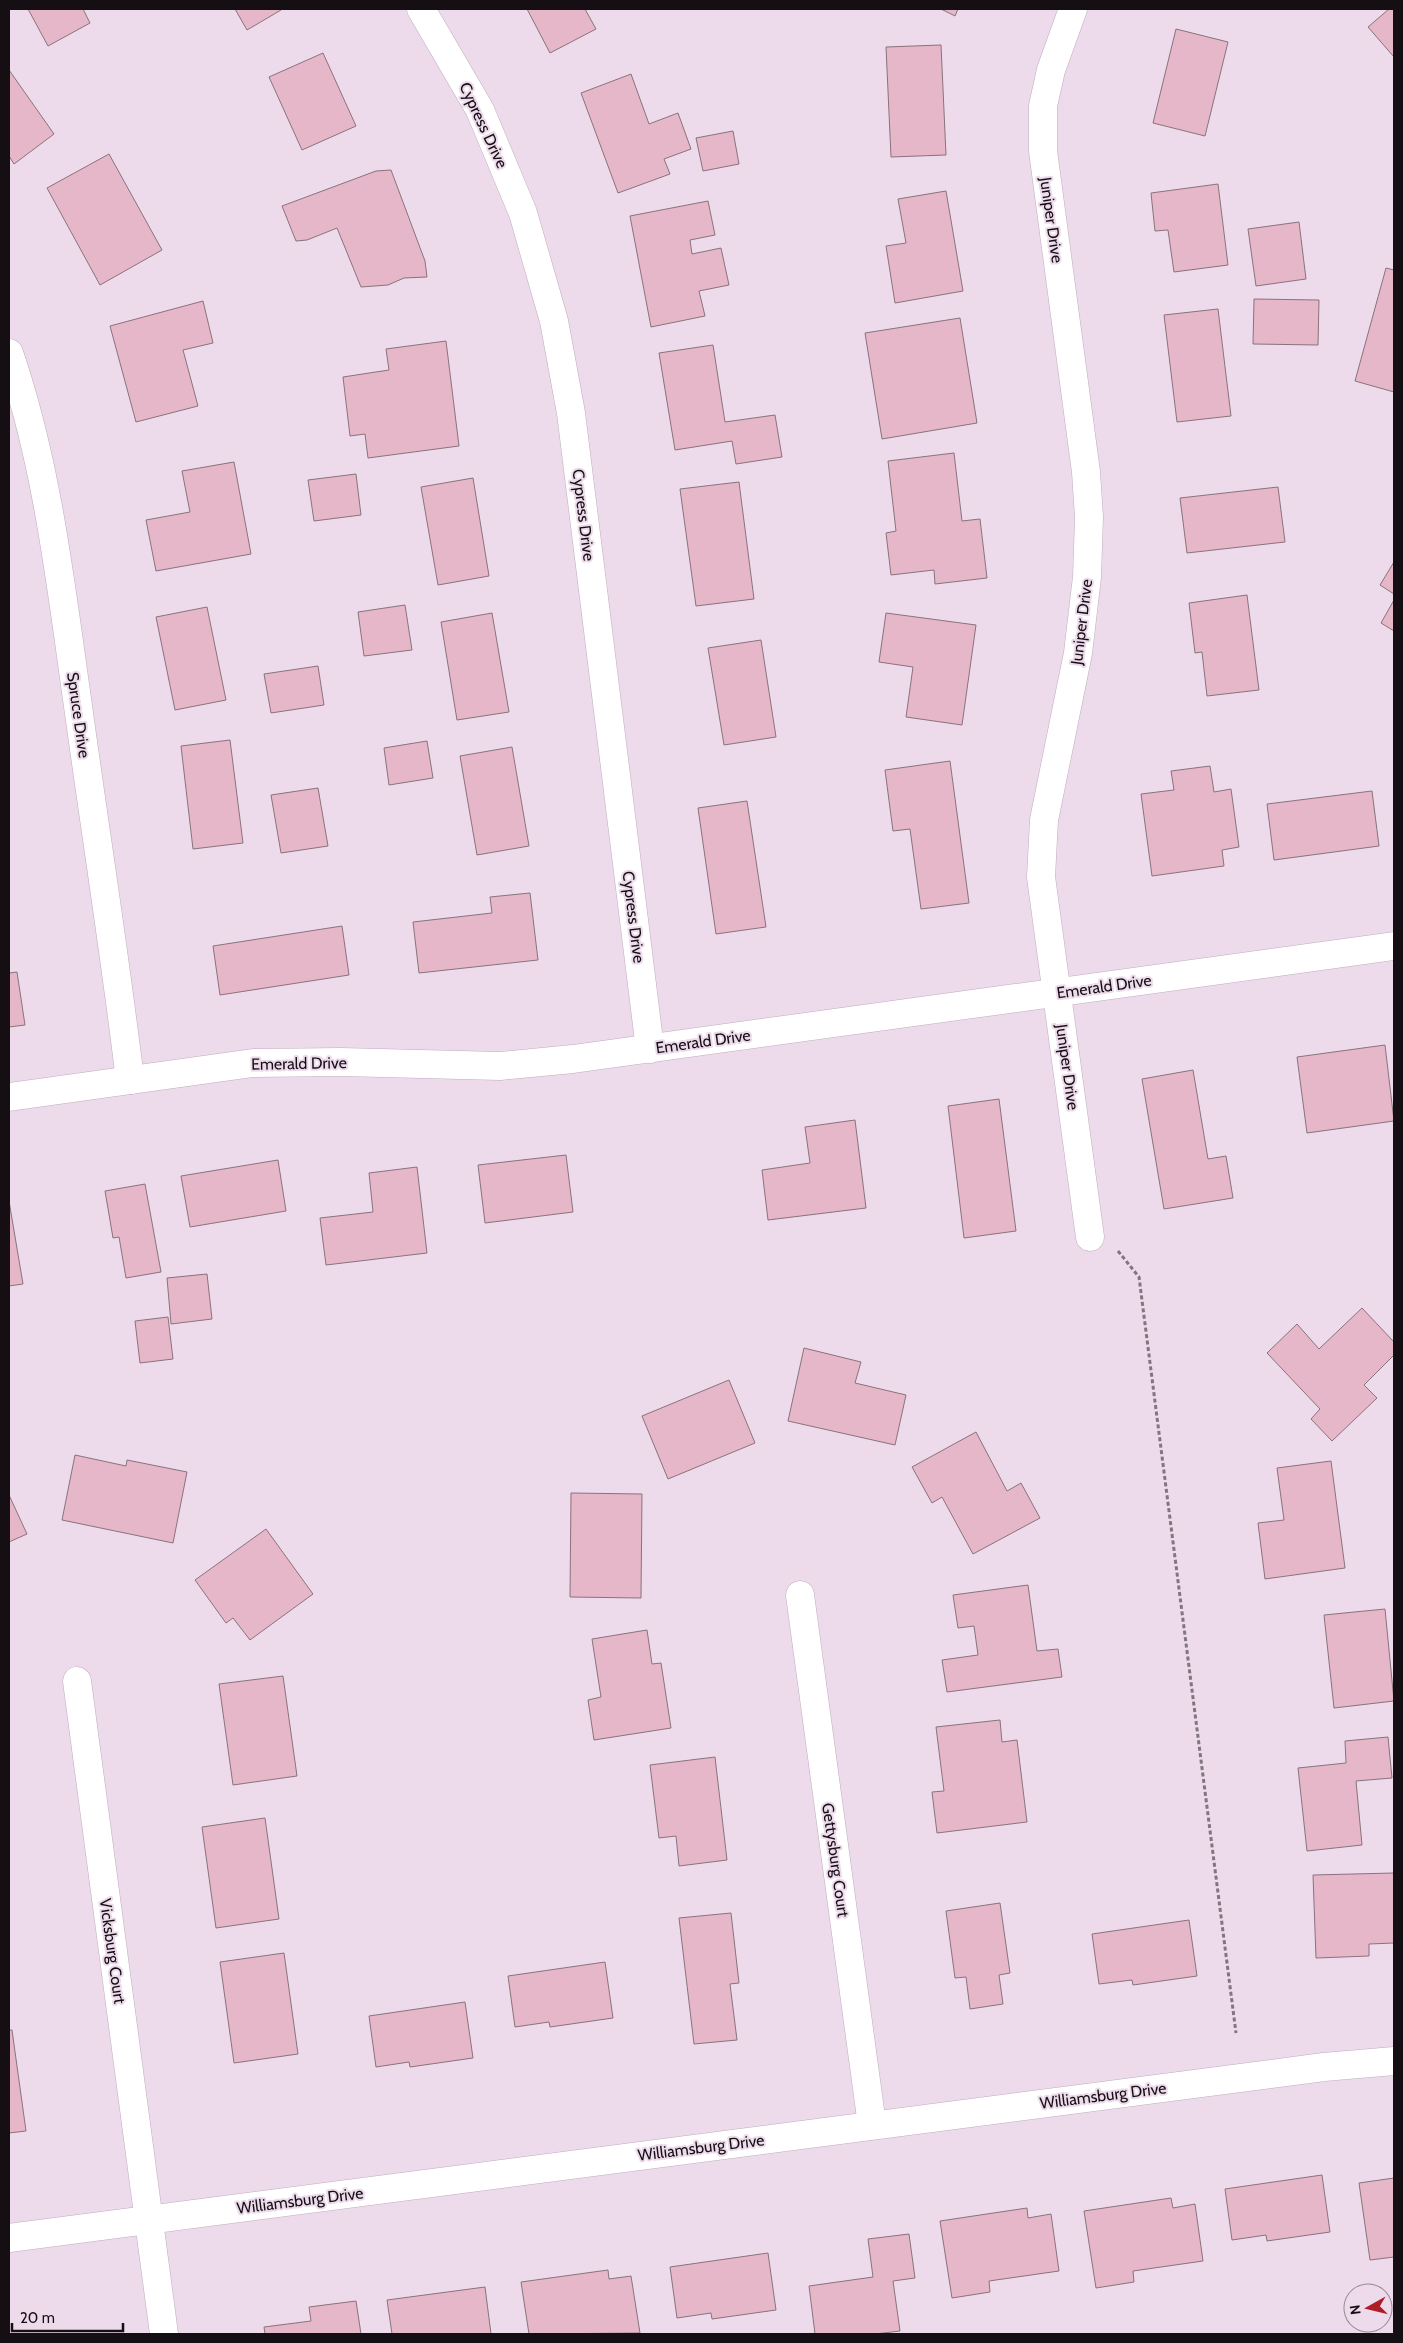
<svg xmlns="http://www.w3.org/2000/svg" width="1403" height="2343" font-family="Cabin,sans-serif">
<rect width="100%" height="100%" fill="#eddbec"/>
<!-- building -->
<g fill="#e6b6c9" stroke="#89737b">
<path d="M 28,9 L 83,9 L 90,23 L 48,46 Z"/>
<path d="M 235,9 L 280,9 L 281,10 L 247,30 Z"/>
<path d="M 527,9 L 585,9 L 596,29 L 550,53 Z"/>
<path d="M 941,9 L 958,9 L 955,16 Z"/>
<path d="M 1389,9 L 1394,9 L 1394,57 L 1368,27 Z"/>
<path d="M 1176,29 L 1228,42 L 1205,136 L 1153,123 Z"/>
<path d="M 941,45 L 946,155 L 891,157 L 886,47 Z"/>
<path d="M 323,53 L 356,126 L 302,150 L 269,77 Z"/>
<path d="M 9,70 L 54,134 L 14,164 L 9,156 Z"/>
<path d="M 631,74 L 649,124 L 678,113 L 691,149 L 664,159 L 670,174 L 618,193 L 581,93 Z"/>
<path d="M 733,131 L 739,164 L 703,171 L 696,138 Z"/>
<path d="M 109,154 L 162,250 L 100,285 L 47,188 Z"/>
<path d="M 391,170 L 425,261 L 427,277 L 404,278 L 388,285 L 361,287 L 337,228 L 307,240 L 296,241 L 282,206 L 376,171 Z"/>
<path d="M 1218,184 L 1228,265 L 1174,272 L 1168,230 L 1155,231 L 1151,193 Z"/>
<path d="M 946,191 L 963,291 L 895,303 L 886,246 L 906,243 L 898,199 Z"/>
<path d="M 708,201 L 715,235 L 690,240 L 692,254 L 721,248 L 729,285 L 699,291 L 705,316 L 651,327 L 630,216 Z"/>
<path d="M 1299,222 L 1306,279 L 1256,286 L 1248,229 Z"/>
<path d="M 1386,268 L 1394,270 L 1394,392 L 1355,381 Z"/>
<path d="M 1254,299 L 1319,300 L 1318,345 L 1253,344 Z"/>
<path d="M 203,301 L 213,343 L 183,350 L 198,406 L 136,422 L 110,326 Z"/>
<path d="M 1218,309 L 1231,416 L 1177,422 L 1164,315 Z"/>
<path d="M 960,318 L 977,423 L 882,439 L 865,333 Z"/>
<path d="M 446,341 L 459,446 L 368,458 L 365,434 L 350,436 L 343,377 L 389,370 L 386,349 Z"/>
<path d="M 713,345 L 725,422 L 775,415 L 782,457 L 736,464 L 732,441 L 675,450 L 659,353 Z"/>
<path d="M 954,453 L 962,521 L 980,519 L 987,578 L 935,584 L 934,570 L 891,575 L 886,533 L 896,531 L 888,461 Z"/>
<path d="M 234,462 L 251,554 L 156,571 L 146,520 L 190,512 L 182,471 Z"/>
<path d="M 356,474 L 361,515 L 314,521 L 308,480 Z"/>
<path d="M 473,478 L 489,576 L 438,585 L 421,487 Z"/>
<path d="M 739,482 L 754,599 L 696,606 L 680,489 Z"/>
<path d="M 1278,487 L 1285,542 L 1187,553 L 1180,498 Z"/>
<path d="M 1394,562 L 1394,594 L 1380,585 Z"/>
<path d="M 1247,595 L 1259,690 L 1207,696 L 1202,652 L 1195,653 L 1189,603 Z"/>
<path d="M 1394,600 L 1394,631 L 1381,623 Z"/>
<path d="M 405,605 L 412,650 L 364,656 L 358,612 Z"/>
<path d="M 207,607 L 226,700 L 175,710 L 156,617 Z"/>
<path d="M 492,613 L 509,712 L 457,720 L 441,622 Z"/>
<path d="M 886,613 L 976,625 L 962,725 L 906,717 L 913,667 L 879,662 Z"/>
<path d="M 761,640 L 776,737 L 724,745 L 708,648 Z"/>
<path d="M 318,666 L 324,705 L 271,713 L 264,674 Z"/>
<path d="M 230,740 L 243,843 L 193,849 L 181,746 Z"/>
<path d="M 427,741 L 433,778 L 389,785 L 384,748 Z"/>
<path d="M 512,747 L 529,846 L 477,855 L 460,756 Z"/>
<path d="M 950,761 L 969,903 L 921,909 L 910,829 L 893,831 L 885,770 Z"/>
<path d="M 1210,766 L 1214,792 L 1231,789 L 1239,847 L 1222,850 L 1224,866 L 1152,876 L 1141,794 L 1174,790 L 1171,771 Z"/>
<path d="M 318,788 L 328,846 L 281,853 L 271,795 Z"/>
<path d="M 1372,791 L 1379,846 L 1274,860 L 1267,804 Z"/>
<path d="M 747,801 L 766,927 L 716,934 L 698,808 Z"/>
<path d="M 530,893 L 538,960 L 419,973 L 413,922 L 492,913 L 490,897 Z"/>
<path d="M 342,926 L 349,975 L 220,995 L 213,946 Z"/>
<path d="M 17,972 L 25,1025 L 9,1027 L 9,973 Z"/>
<path d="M 1385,1045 L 1394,1121 L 1307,1133 L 1297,1057 Z"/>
<path d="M 1193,1070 L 1208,1159 L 1226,1156 L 1233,1198 L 1164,1209 L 1142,1079 Z"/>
<path d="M 999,1099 L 1016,1231 L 964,1238 L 948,1106 Z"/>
<path d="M 855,1120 L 866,1208 L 768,1220 L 762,1170 L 810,1163 L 805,1127 Z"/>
<path d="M 566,1155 L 573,1212 L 485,1223 L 478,1165 Z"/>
<path d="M 278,1160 L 286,1211 L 190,1227 L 181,1176 Z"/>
<path d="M 417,1167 L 427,1253 L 326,1265 L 320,1218 L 373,1212 L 369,1173 Z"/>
<path d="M 145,1184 L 161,1272 L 126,1278 L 119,1237 L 113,1238 L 105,1191 Z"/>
<path d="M 9,1201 L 23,1284 L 9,1286 Z"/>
<path d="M 207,1274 L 212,1319 L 171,1324 L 167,1278 Z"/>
<path d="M 1362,1308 L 1394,1342 L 1394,1355 L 1364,1385 L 1377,1398 L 1332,1441 L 1311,1419 L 1320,1409 L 1267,1353 L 1297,1324 L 1319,1349 Z"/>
<path d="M 168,1317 L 173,1359 L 140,1363 L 135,1321 Z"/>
<path d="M 804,1348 L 861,1362 L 855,1383 L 906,1395 L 895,1445 L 788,1421 Z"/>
<path d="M 729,1380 L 755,1443 L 668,1479 L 642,1416 Z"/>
<path d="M 976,1432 L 1007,1491 L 1021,1483 L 1040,1518 L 973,1554 L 942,1497 L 932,1503 L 912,1467 Z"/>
<path d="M 75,1455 L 126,1466 L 127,1460 L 187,1472 L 173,1543 L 62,1520 Z"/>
<path d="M 1331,1461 L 1345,1568 L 1265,1579 L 1258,1523 L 1284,1520 L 1277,1468 Z"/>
<path d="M 571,1493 L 642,1494 L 641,1598 L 570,1597 Z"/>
<path d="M 9,1495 L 27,1534 L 9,1542 Z"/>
<path d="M 266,1529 L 313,1594 L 250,1640 L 233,1618 L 226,1623 L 195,1580 Z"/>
<path d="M 1028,1585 L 1037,1651 L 1058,1649 L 1062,1677 L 947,1692 L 942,1660 L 978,1655 L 974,1626 L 958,1628 L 953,1595 Z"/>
<path d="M 1385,1609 L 1394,1701 L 1334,1708 L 1324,1615 Z"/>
<path d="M 647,1630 L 652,1664 L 661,1663 L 671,1728 L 594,1740 L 588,1700 L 601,1697 L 592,1639 Z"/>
<path d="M 283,1676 L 297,1776 L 233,1785 L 219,1684 Z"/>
<path d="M 1000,1720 L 1002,1742 L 1017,1740 L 1027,1822 L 937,1833 L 932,1792 L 944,1791 L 936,1727 Z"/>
<path d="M 1388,1737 L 1392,1778 L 1356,1781 L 1362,1845 L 1307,1851 L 1298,1768 L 1346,1763 L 1345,1741 Z"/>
<path d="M 715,1757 L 727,1860 L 679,1866 L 676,1836 L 659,1838 L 650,1765 Z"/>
<path d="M 265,1818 L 279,1919 L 216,1928 L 202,1827 Z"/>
<path d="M 1394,1873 L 1394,1943 L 1369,1944 L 1369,1956 L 1316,1958 L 1313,1875 Z"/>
<path d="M 1000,1903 L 1010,1973 L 999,1975 L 1003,2004 L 970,2009 L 966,1977 L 955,1978 L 946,1911 Z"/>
<path d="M 731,1913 L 739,1983 L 730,1984 L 737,2040 L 694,2044 L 679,1918 Z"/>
<path d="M 1189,1920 L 1197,1976 L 1133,1985 L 1132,1980 L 1099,1984 L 1092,1934 Z"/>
<path d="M 284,1953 L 298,2054 L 234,2063 L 220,1962 Z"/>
<path d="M 605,1962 L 613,2018 L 550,2027 L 549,2022 L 515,2027 L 508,1976 Z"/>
<path d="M 465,2002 L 473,2058 L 410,2067 L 409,2062 L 376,2067 L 369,2016 Z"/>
<path d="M 9,2030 L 12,2030 L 26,2131 L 9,2133 Z"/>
<path d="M 1322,2175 L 1330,2232 L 1267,2241 L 1266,2235 L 1232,2240 L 1225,2189 Z"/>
<path d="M 1394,2178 L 1394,2257 L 1370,2260 L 1359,2183 Z"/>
<path d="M 1171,2198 L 1173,2208 L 1195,2204 L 1203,2261 L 1133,2271 L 1134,2282 L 1096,2288 L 1084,2211 Z"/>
<path d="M 1027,2208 L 1028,2218 L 1051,2214 L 1059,2271 L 989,2281 L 990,2292 L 952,2298 L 940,2221 Z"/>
<path d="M 909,2234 L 915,2278 L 893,2281 L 900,2331 L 875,2334 L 815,2334 L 809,2286 L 873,2277 L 868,2239 Z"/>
<path d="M 768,2253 L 776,2310 L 712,2319 L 711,2313 L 677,2318 L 670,2267 Z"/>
<path d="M 608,2270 L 609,2279 L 631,2276 L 640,2333 L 529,2334 L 521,2282 Z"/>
<path d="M 485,2287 L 491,2334 L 392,2334 L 387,2300 Z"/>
<path d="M 356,2301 L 361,2334 L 265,2334 L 264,2327 L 311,2321 L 309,2307 Z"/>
</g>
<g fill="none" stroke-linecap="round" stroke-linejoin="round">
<!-- street casing -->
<g stroke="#beadbd" stroke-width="29">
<g id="street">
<path d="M 421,9 L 480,110 L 523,213 L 554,321 L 571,413 L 650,1049"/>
<path d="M 1073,9 L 1051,70 L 1043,106 L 1043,151 L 1086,472 L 1089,517 L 1087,577 L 1078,653 L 1044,820 L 1041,877 L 1090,1237"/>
<path d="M 9,353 C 48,467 61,587 78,706 C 95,830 115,955 130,1080"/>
<path d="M 9,1097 L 253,1063 L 341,1062 L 500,1066 L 573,1059 L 1394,946"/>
<path d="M 800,1595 L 872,2125"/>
<path d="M 77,1681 L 164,2334"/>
<path d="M 9,2238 L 1324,2067 L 1394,2061"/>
</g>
</g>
<!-- path -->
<path stroke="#817580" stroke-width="3" stroke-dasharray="4 2.5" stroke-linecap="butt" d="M 1118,1251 L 1139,1277 L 1236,2033"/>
<!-- street -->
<use href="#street" stroke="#fff" stroke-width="28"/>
</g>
<g text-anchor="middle" stroke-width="4" stroke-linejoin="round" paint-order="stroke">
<!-- street labels -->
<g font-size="16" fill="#150f14" stroke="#eddbec">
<text transform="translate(484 125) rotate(65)" y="6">Cypress Drive</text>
<text transform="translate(1052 220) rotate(82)" y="6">Juniper Drive</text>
<text transform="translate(584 515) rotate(83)" y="6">Cypress Drive</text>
<text transform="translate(1081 622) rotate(-83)" y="6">Juniper Drive</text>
<text transform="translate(79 715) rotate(82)" y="6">Spruce Drive</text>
<text transform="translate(634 917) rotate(83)" y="6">Cypress Drive</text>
<text transform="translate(1104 986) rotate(-8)" y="6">Emerald Drive</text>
<text transform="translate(703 1041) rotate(-8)" y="6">Emerald Drive</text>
<text transform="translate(299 1063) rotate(-1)" y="6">Emerald Drive</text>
<text transform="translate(1068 1067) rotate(82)" y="6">Juniper Drive</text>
<text transform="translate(836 1860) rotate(82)" y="6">Gettysburg Court</text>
<text transform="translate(113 1951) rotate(82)" y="6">Vicksburg Court</text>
<text transform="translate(1103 2095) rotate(-7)" y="6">Williamsburg Drive</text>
<text transform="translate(701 2147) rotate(-7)" y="6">Williamsburg Drive</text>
<text transform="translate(300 2200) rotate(-7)" y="6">Williamsburg Drive</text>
</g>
</g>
<!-- border -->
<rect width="1403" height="2343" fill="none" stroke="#150f14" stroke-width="20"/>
<!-- north arrow -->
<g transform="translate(1368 2308) rotate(262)"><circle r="24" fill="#eddbec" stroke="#978996"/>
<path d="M0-4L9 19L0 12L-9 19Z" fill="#ae1c26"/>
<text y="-8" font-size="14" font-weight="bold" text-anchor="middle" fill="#150f14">N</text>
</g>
<!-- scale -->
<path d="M12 2323v8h111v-8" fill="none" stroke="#150f14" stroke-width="2.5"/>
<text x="20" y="2323" font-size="15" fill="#150f14" stroke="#eddbec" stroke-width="4" paint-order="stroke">20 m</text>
</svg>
